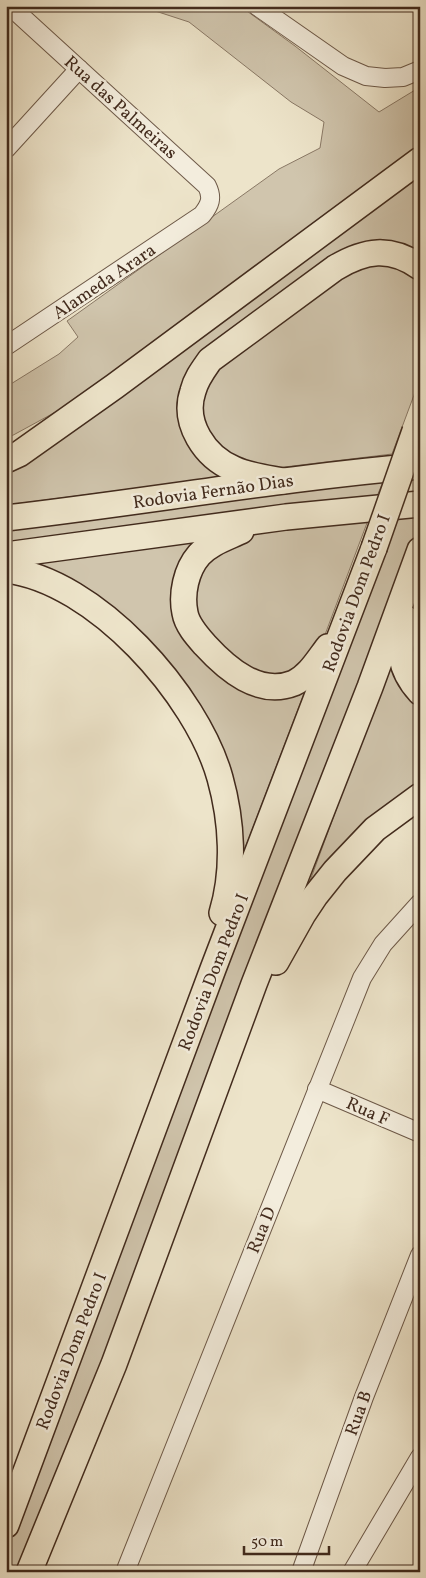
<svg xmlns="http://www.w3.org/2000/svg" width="426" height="1578" font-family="Vollkorn,serif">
<rect width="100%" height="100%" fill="#ede4ca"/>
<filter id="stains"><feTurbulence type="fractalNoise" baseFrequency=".004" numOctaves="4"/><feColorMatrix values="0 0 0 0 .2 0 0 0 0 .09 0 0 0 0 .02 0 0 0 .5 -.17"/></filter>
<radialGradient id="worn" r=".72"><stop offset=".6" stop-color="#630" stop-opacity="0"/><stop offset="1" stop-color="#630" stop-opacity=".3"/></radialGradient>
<!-- green -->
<g fill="#d0c5ad" stroke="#897865">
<path d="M 140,6 L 240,6 L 295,46 L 379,112 L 420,87 L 420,154 L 85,396 L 6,439 L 6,387 L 59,354 L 78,337 L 67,321 L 279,169 L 320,148 L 324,122 L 291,102 L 189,22 Z"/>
<path d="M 420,169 L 420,261 L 372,245 L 185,392 L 223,477 L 6,505 L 6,468 Z"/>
<path d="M 384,260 L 420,277 L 420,379 L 392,454 L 276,468 L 239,465 L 198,425 L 204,381 L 352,266 Z"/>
<path d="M 386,475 L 377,496 L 6,546 L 6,524 Z"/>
<path d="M 420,509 L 420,523 L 293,872 L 20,1572 L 6,1572 L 6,1537 L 394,511 Z"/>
<path d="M 370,515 L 323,640 L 304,669 L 263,680 L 202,633 L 191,587 L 195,573 L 228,541 L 253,534 Z"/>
<path d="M 213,535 L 186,559 L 206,660 L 308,683 L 234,877 L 236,842 L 167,672 L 13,563 Z"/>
<path d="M 420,585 L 420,680 L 407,634 Z"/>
<path d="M 392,658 L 420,699 L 420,784 L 307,889 Z"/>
</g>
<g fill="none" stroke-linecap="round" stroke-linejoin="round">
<!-- minor casing -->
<g stroke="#6d5948" stroke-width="20">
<g id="minor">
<path d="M 257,6 L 343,66 L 366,76 L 385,78 L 403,77 L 420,70"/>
<path d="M 6,149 L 79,69"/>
<path d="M 6,346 L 202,215 C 210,205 213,198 207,186 L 10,6"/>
<path d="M 317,1089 L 420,1133"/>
<path d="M 125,1572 L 362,978 L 383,944 L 420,903"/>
<path d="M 301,1572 L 364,1397 L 420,1255"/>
<path d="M 352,1572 L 420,1457"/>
</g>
</g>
<!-- highway casing -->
<g stroke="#422b1d" stroke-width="28">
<g id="highway">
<path d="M 6,460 L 19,454 L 115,386 L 420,160"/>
<path d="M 283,481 C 267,478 249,476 234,469 C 205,457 182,423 193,391 C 196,379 203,370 210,360 L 335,268 C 365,250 390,246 420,267"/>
<path d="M 6,518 C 144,502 281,478 420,466"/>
<path d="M 241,531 C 226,538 210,543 199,555 C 186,570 181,594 185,613 C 187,625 197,636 205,645 C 227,669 259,697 294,683 C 309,676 318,660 328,647"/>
<path d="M 6,555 L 286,517 L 420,504"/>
<path d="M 6,570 C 95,580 197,695 220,778 C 232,821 235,870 222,913"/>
<path d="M 405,618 C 399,649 398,668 420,692"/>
<path d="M 276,962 L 303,914 L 315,896 L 335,871 L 375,829 L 420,796"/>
<path d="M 6,1525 L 213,969 L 374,548"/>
<path d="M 29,1572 L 114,1364 L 254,984 L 370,687 L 420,550"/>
</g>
</g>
<!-- minor -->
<use href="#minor" stroke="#f3eddd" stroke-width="18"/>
<!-- highway -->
<use href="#highway" stroke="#ede4ca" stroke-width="25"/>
<!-- highway-bridge casing -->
<g stroke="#422b1d" stroke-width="28" stroke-linecap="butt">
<path id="highway-bridge" d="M 374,548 L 415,431"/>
</g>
<!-- highway-bridge -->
<use href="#highway-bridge" stroke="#ede4ca" stroke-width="25"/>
</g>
<g text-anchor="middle" stroke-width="5" stroke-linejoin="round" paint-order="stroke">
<!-- street labels -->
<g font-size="18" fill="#422b1d" stroke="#f3eddd">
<text transform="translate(121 107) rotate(42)" y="6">Rua das Palmeiras</text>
<text transform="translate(104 281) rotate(-34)" y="6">Alameda Arara</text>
<text transform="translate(213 491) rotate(-8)" y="6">Rodovia Fernão Dias</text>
<text transform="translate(356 593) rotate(-70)" y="6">Rodovia Dom Pedro I</text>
<text transform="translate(213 972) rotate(-69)" y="6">Rodovia Dom Pedro I</text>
<text transform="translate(368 1111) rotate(24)" y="6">Rua F</text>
<text transform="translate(261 1230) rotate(-68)" y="6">Rua D</text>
<text transform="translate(71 1351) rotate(-69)" y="6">Rodovia Dom Pedro I</text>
<text transform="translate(358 1413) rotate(-70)" y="6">Rua B</text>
</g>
</g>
<!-- margin -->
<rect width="426" height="1578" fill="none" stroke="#ede4ca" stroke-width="25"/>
<rect x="8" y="8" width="411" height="1563" fill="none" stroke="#422b1d" stroke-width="2.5"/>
<rect x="12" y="12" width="401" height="1553" fill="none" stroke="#422b1d"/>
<!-- scale -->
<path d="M244 1546v8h85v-8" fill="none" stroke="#422b1d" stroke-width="2.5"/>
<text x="251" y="1546" font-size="15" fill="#422b1d" stroke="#f3eddd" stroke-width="4" paint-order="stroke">50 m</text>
<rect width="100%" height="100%" filter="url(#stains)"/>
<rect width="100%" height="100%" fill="url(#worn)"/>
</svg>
